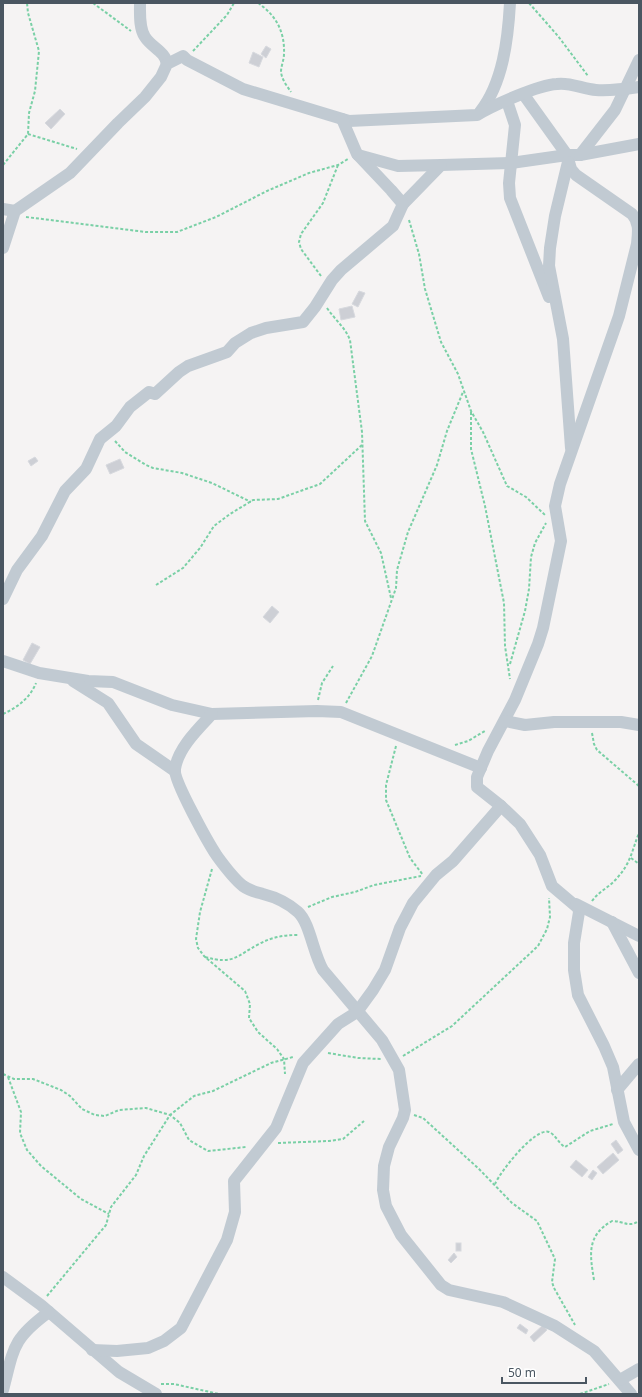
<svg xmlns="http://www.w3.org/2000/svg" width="642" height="1397" font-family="'Noto Sans',sans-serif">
<rect width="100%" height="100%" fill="#f5f3f3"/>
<!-- building -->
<g fill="#cdcfd5" stroke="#d7d9de">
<path d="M 266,46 L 271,49 L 266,58 L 261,54 Z"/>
<path d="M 253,52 L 263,57 L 259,67 L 249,63 Z"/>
<path d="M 60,109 L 65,114 L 51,129 L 45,123 Z"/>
<path d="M 359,291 L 365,293 L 358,307 L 352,304 Z"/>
<path d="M 352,306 L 355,317 L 341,320 L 339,309 Z"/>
<path d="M 35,457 L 38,461 L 31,466 L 28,461 Z"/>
<path d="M 120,459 L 124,468 L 110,474 L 106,465 Z"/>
<path d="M 272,606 L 279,612 L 270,623 L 263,617 Z"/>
<path d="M 32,643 L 40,647 L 30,664 L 23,660 Z"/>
<path d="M 616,1140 L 623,1150 L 618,1154 L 611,1144 Z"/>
<path d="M 613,1153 L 619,1160 L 603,1174 L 597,1167 Z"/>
<path d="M 576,1160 L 588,1170 L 582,1177 L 570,1167 Z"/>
<path d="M 593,1170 L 597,1173 L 592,1180 L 588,1177 Z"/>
<rect x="456" y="1243" width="5" height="8"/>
<path d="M 454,1253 L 457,1257 L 451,1263 L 448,1260 Z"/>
<path d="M 520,1324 L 528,1330 L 526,1334 L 517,1328 Z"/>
<path d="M 543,1325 L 547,1330 L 534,1342 L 530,1337 Z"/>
</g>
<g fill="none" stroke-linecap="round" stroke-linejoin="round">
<!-- path -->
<g stroke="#7ad0a6" stroke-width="2" stroke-dasharray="3 2" stroke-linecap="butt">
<path d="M 93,3 L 131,31"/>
<path d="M 258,3 C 276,15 285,32 284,54 C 284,60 281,66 281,72 C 282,80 287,86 291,92"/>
<path d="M 529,3 L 558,36 L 588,76"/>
<path d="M 193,51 L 227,15 L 234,3"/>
<path d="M 28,134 L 77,149"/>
<path d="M 3,165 L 28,134 L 29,113 L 35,91 L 39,51 L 28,13 L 27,3"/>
<path d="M 26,217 L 146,232 L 177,232 L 216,217 L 267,191 L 309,173 L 338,165 L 348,159"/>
<path d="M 409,220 L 419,254 L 425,289 L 441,342 L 458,374 L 471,411 L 483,432 L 507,486 L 526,497 L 545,515"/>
<path d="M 321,276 L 301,249 L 299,242 L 301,234 L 323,203 L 338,165"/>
<path d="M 327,308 C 335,320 345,327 350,340 L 362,432 L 365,521 L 381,553 L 391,598"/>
<path d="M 471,412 L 471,449 L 485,506 L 504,603 L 505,646 L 510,679"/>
<path d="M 115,441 L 125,452 L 146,465 L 153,468 L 182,473 L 212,483 L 251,502"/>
<path d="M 156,585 L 183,568 L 200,548 L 214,526 L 230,514 L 253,500 L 278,499 L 320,484 L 363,444"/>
<path d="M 510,664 L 525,611 L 529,589 L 531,557 L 535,543 L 546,523"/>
<path d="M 318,700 L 322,683 L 333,666"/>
<path d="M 346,703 L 372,656 L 396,588 L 397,570 L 408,532 L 437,465 L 447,431 L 463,392"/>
<path d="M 3,714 C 18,707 30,698 36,683"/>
<path d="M 592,733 L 594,744 L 597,750 L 639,786"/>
<path d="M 455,745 L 468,741 L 485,731"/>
<path d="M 396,746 L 386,785 L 386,800 L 410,858 L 423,875"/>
<path d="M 631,858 L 639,864"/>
<path d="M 212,869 L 200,912 L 196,939 L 198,948 L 204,956 L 245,991 L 250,1004 L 249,1018 L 258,1032 L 277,1049 L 284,1059 L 285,1074"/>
<path d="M 592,901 C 599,891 610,887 617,878 C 631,863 632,850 639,833"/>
<path d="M 308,907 L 332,897 L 355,892 L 374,885 L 421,876"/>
<path d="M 205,957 C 234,965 236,956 259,944 C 272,937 284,935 298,935"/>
<path d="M 328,1053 L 358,1058 L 381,1059"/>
<path d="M 403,1056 L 452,1026 L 538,946 L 547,929 L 550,917 L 549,898"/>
<path d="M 3,1074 L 14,1079 L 33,1079 L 61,1090 L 70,1096 L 82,1109 L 95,1115 L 105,1116 L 119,1110 L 146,1108 L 170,1115 L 180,1123 L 189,1140 L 208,1151 L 246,1147"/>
<path d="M 8,1077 L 21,1112 L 20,1133 L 27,1150 L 41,1166 L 81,1199 L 109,1214"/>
<path d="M 414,1115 L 423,1118 L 479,1169 L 512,1203 L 537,1221 L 555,1259 L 552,1282 L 554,1288 L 575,1325"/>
<path d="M 278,1143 L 329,1141 L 343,1139 L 364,1121"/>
<path d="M 495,1184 C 500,1172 535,1127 549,1132 C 555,1134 559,1144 565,1147 L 590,1131 L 613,1124"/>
<path d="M 594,1280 C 590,1255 586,1236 612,1221 C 624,1221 628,1228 639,1221"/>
<path d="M 47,1296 L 106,1225 L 111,1207 L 136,1175 L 144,1156 L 170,1115 L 194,1096 L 213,1091 L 271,1063 L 293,1057"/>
<path d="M 161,1384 L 174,1384 L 219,1394"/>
<path d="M 580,1394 L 609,1384"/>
</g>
<!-- street -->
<g stroke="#c1cad2" stroke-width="12">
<path d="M 140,3 C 140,14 139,28 145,37 C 152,48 165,51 167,64"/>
<path d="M 524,95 L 567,155 L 571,169 L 576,175 L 632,214 C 640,223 638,233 637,244 L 619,316 L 560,484 L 555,506 L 561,541 L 543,628 L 538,644 L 515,700 L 488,751 L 477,777 L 477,787 L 501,806 L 520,824 L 540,855 L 552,886 L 578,908 L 579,912 L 574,943 L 574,970 L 578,995 L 604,1046 L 613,1067 L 624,1122 L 639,1150"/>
<path d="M 507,101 L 515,125 L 509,183 L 510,198 L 549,297"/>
<path d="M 480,112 C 503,83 508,39 510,3"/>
<path d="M 358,155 L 398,166 L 441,165 L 511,163 L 567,155 L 580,155 L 639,144"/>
<path d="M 580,155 L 615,110 L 639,60"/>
<path d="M 568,162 L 555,216 L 550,248 L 549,266 L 563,339 L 571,448"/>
<path d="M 403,204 L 441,165"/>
<path d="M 3,209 L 15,211"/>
<path d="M 3,248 L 15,211 L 70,173 L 118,123 L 145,97 L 161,77 L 167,64 L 183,56 L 187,60 L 243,89 L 349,121 L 477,115 C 494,105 538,85 557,84 C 570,82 583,89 596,90 C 611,91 625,89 639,87"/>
<path d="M 3,599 L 17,570 L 42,536 L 65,491 L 86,469 L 100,439 L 116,426 L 130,407 L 149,392 L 155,394 L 179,372 L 188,366 L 227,352 L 235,343 L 251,333 L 266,328 L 303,322 L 315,307 L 332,280 L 341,270 L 393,226 L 403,204 L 391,190 L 357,154 L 342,119"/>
<path d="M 3,661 L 39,673 L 88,681 L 113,682 L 172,705 L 212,714 L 317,711 L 341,712 L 481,768"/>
<path d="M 73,681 L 108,703 L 136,744 L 175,771"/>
<path d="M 212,714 C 198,729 178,748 175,769 C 173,780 209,844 217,856 C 225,867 233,878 243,886 C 250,891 256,892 263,894 C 275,897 289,904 298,912 C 310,923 313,953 323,970 L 382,1040 L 399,1070 L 405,1110 L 403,1118 L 389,1147 L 384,1166 L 383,1190 L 386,1206 L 401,1235 L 441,1285 L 449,1290 L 503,1302 L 555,1326 L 594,1351 L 631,1394"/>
<path d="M 505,721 L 525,725 L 554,722 L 621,722 L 639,725"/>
<path d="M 576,904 L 639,936"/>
<path d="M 612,922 L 639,973"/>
<path d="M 617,1090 L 639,1064"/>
<path d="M 3,1277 L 41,1305 L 119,1372 L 156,1394"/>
<path d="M 92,1350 L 117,1351 L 148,1348 L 164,1341 L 181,1328 L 227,1240 L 235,1212 L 234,1181 L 276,1128 L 303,1063 L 338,1024 L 357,1012 L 373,990 L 385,970 L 400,928 L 413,903 L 436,875 L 453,861 L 501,806"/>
<path d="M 620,1380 L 639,1369"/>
<path d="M 3,1390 C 14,1348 12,1339 49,1312"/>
</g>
</g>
<!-- border -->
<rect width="642" height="1397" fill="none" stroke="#4a5661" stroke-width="8"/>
<!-- scale -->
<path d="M502 1377v6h84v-6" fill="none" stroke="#4a5661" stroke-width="2"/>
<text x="508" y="1377" font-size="12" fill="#4a5661" stroke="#ffffff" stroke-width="3" paint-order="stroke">50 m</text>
</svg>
